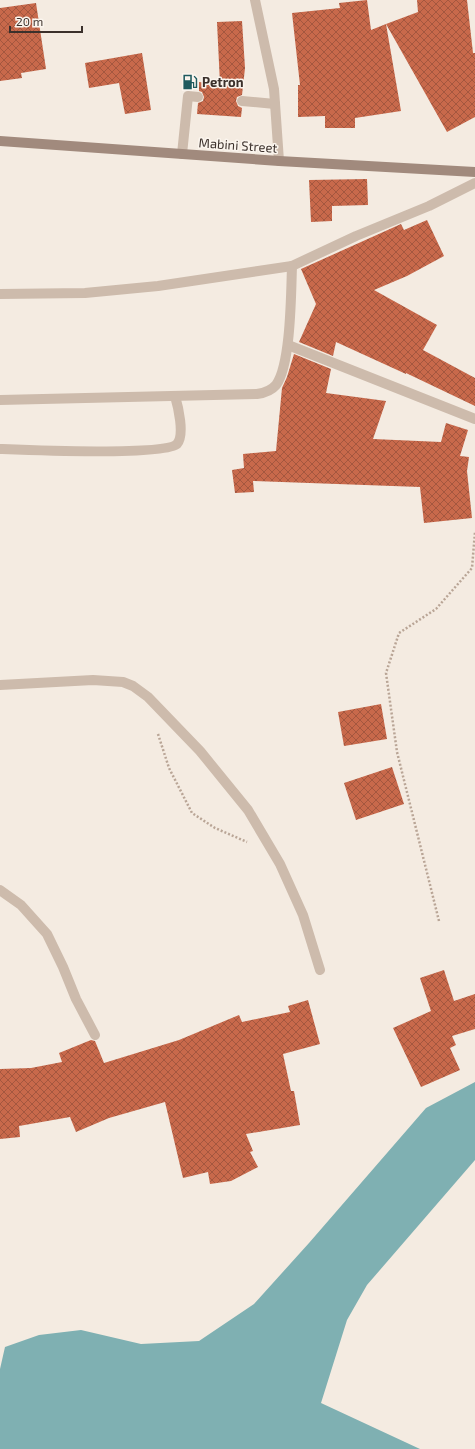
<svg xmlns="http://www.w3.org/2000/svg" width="475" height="1449" font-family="'Exo 2',sans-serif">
<defs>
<pattern id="building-cross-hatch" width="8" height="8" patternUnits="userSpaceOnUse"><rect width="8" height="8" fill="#c8694b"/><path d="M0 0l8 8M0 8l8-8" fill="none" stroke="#a4573f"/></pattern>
</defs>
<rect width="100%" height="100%" fill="#f4ebe1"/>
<!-- water -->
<path fill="#7fb0b2" d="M 475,1082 L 475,1160 L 367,1285 L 347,1320 L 321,1403 L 420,1449 L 0,1449 L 0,1369 L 5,1347 L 39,1335 L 81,1330 L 141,1344 L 199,1341 L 254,1304 L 309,1243 L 426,1108 Z"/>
<!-- building -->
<g fill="url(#building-cross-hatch)">
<path d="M 367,0 L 371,30 L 386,24 L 401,111 L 355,118 L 355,128 L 325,128 L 325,116 L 298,117 L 298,85 L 300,85 L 292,13 L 340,8 L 339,3 Z"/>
<path d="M 417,0 L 467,0 L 473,53 L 475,53 L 475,117 L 447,132 L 386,24 L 418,12 Z"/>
<path d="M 36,3 L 46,69 L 21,73 L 22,78 L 0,81 L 0,8 Z"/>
<path d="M 242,21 L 245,68 L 242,95 L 237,97 L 236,101 L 238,106 L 242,108 L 241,117 L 197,114 L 198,103 L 203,101 L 204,97 L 202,92 L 199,91 L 199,82 L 220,84 L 217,22 Z"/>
<path d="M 142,53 L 151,110 L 125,114 L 119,83 L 89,88 L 85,63 Z"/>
<path d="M 367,179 L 368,205 L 332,206 L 332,221 L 311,222 L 309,180 Z"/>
<path d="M 427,220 L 444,256 L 407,276 L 374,290 L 437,325 L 423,350 L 475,378 L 475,406 L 406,373 L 406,374 L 336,342 L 333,356 L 299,342 L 316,304 L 301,269 L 401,224 L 404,230 Z"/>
<path d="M 294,354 L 331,369 L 326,393 L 386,401 L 373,439 L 441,442 L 446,423 L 468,430 L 460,456 L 469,457 L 467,471 L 472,518 L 424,523 L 420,487 L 253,481 L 254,492 L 235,493 L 232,470 L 244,468 L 243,454 L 276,451 L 282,388 L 287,377 Z"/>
<path d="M 381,704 L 387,739 L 344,746 L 338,712 Z"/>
<path d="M 392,767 L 404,804 L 356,820 L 344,783 Z"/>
<path d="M 444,970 L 454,1001 L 475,994 L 475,1029 L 452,1036 L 456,1045 L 450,1048 L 460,1070 L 421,1087 L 393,1028 L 431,1011 L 420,978 Z"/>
<path d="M 308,1000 L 320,1044 L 283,1054 L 291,1091 L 294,1091 L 300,1125 L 246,1134 L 253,1151 L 250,1152 L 258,1167 L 231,1181 L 210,1184 L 208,1172 L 183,1178 L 165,1102 L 109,1118 L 76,1132 L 70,1117 L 19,1126 L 20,1137 L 0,1139 L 0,1069 L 31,1068 L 62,1062 L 59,1053 L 91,1040 L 95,1041 L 104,1063 L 179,1040 L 239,1015 L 242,1022 L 290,1012 L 288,1006 Z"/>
</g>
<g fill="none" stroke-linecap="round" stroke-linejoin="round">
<!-- path -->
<g stroke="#b9a596" stroke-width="2.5" stroke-dasharray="2 2" stroke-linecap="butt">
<path d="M 158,734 L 169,768 L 192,813 L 215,828 L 247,842"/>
<path d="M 439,921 L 397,752 L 386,673 L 399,633 L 436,609 L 472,568 L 475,532"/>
</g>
<!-- service -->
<g stroke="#cdbbac" stroke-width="10">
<path d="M 242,101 L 275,104"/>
<path d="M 182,154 L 188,96 L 198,97"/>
<path d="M 0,449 C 25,450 165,456 177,444 C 185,435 178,406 175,396"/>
</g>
<!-- minor -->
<g stroke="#cdbbac" stroke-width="10">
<path d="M 0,294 L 85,293 L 158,286 L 292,266 L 356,236 L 429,206 L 475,183"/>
<path d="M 288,345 L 475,419"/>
<path d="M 0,400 L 257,394 C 264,393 271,391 276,385 C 291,365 291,293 292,266"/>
<path d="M 0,685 L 93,680 L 123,682 L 133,686 L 148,697 L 200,751 L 248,810 L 280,864 L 303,915 L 320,970"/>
<path d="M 0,890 L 21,905 L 47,934 L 63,967 L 76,999 L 95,1035"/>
</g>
<!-- tertiary -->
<path stroke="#cdbbac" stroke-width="10" d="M 255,0 L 274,89 L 279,161"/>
<!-- secondary -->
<path stroke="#a18a7d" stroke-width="10" d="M 0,141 L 279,161 L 475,172"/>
</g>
<!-- icons -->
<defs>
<g id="fuel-bare" transform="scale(1.2)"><path d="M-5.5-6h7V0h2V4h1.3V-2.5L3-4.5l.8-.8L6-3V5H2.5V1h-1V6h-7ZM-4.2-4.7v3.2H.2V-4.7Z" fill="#1f5a5e" stroke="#fbf5ee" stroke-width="2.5" paint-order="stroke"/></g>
</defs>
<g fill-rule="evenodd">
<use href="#fuel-bare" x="190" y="82"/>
</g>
<g text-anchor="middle" stroke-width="3" stroke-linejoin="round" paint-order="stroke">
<!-- poi labels -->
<g font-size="13" font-weight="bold" fill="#3b302b" stroke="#fbf5ee" text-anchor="start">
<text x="202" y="87">Petron</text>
</g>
<!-- street labels -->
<g font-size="13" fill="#3b302b" stroke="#fbf5ee">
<text transform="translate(238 145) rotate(4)" y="5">Mabini Street</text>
</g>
</g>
<!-- scale -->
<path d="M10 26v6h72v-6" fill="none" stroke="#3b302b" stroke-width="2"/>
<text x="16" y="26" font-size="12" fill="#3b302b" stroke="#fbf5ee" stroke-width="3" paint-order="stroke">20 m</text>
</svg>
